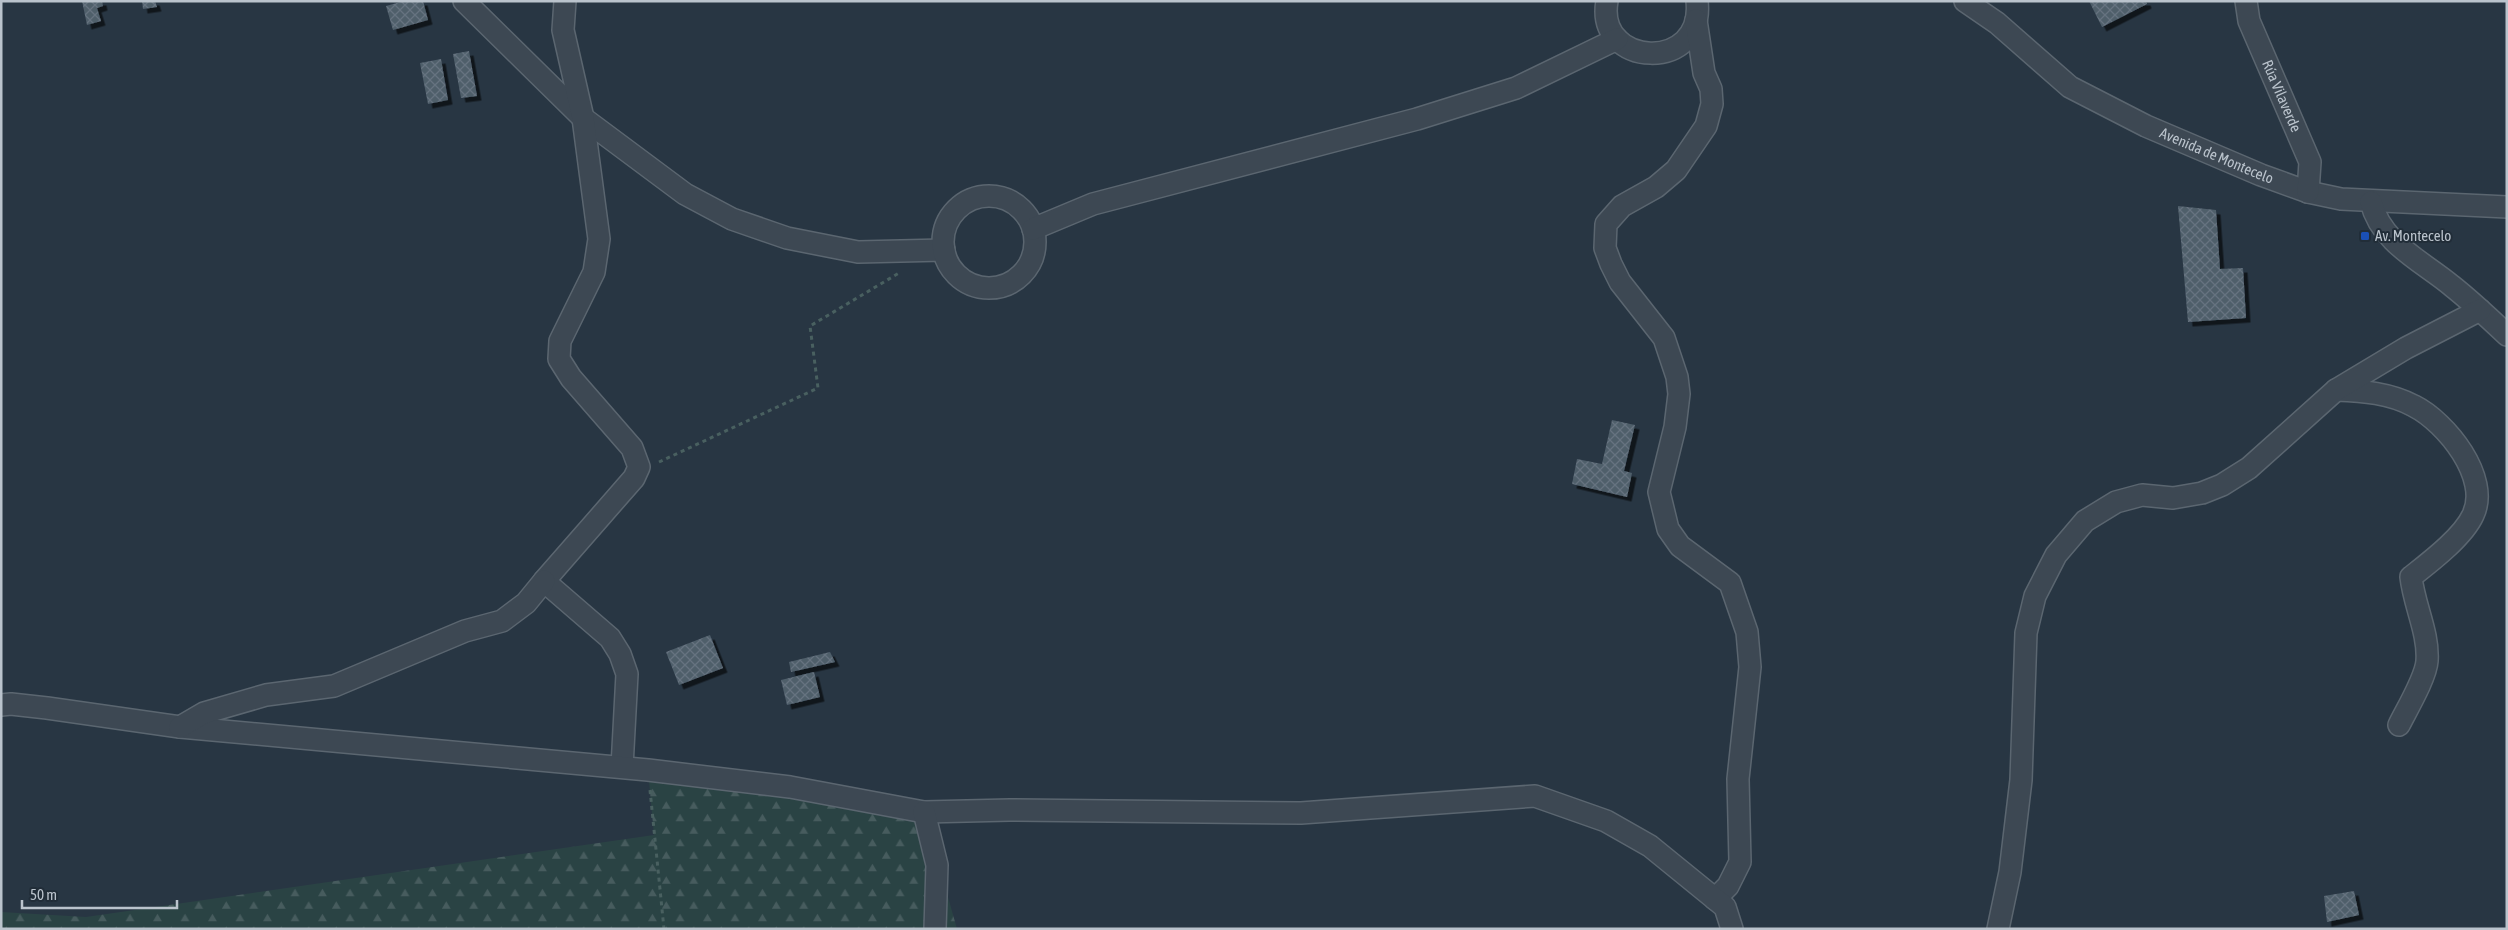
<svg xmlns="http://www.w3.org/2000/svg" width="2508" height="930" font-family="'Asap Condensed',sans-serif">
<defs>
<pattern id="forest-firs" width="22" height="20" patternUnits="userSpaceOnUse" patternTransform="scale(1.25)"><rect width="22" height="20" fill="#2a4344"/><path d="M5 1l3.5 6h-7zM16 11l3.5 6h-7z" fill="#475c5e"/></pattern>
<pattern id="building-cross-hatch" width="8" height="8" patternUnits="userSpaceOnUse" patternTransform="scale(1.25)"><rect width="8" height="8" fill="#4f5e6b"/><path d="M0 0l8 8M0 8l8-8" fill="none" stroke="#66737f"/></pattern>
<filter id="shadow"><feDropShadow dx="4.5" dy="4.5" stdDeviation="0" flood-color="#0009"/></filter>
</defs>
<rect width="100%" height="100%" fill="#283643"/>
<!-- forest -->
<path fill="url(#forest-firs)" d="M 648,770 L 924,812 L 957,929 L 1,929 L 1,912 L 86,917 L 654,835 Z"/>
<!-- building -->
<g fill="url(#building-cross-hatch)" filter="url(#shadow)">
<path d="M 82,1 L 102,1 L 103,6 L 97,8 L 101,21 L 87,25 Z"/>
<path d="M 142,1 L 155,1 L 157,7 L 143,9 Z"/>
<path d="M 404,1 L 423,1 L 428,20 L 393,30 L 386,6 Z"/>
<path d="M 2089,1 L 2146,1 L 2147,4 L 2102,27 Z"/>
<path d="M 469,51 L 477,96 L 461,98 L 453,54 Z"/>
<path d="M 441,59 L 448,100 L 428,104 L 420,63 Z"/>
<path d="M 2178,206 L 2216,210 L 2220,269 L 2243,268 L 2246,318 L 2188,322 Z"/>
<path d="M 1612,420 L 1635,425 L 1624,471 L 1632,473 L 1627,497 L 1572,484 L 1577,459 L 1602,464 Z"/>
<path d="M 710,635 L 723,668 L 679,685 L 666,652 Z"/>
<path d="M 830,652 L 835,662 L 791,672 L 789,662 Z"/>
<path d="M 814,672 L 820,697 L 787,705 L 781,680 Z"/>
<path d="M 2354,891 L 2359,915 L 2327,922 L 2324,896 Z"/>
</g>
<g fill="none" stroke-linecap="round" stroke-linejoin="round">
<!-- minor casing -->
<g stroke="#5b6670" stroke-width="24">
<g id="minor">
<path d="M 464,1 L 583,118 L 685,194 L 732,219 L 787,238 L 858,252 L 944,250"/>
<path d="M 565,1 L 563,30 L 583,118 L 599,239 L 594,272 L 560,341 L 559,359 L 571,378 L 632,448 L 639,467 L 634,478 L 544,581 L 610,638 L 620,654 L 627,674 L 622,767"/>
<path d="M 1607,1 C 1595,68 1705,73 1697,1"/>
<path id="s1" d="M 1965,1 L 1997,23 L 2070,87 L 2146,126 L 2261,175 L 2308,192 L 2341,199 L 2507,207"/>
<path id="s2" d="M 2246,1 L 2249,21 L 2310,162 L 2308,192"/>
<path d="M 1696,20 L 1704,73 L 1711,89 L 1712,104 L 1706,126 L 1676,170 L 1656,187 L 1622,206 L 1606,224 L 1605,248 L 1611,264 L 1620,282 L 1664,338 L 1677,377 L 1679,394 L 1675,427 L 1659,492 L 1668,529 L 1680,546 L 1730,583 L 1747,632 L 1750,667 L 1738,779 L 1740,862 L 1728,886 L 1715,899"/>
<circle cx="989" cy="242" r="46"/>
<path d="M 2371,202 C 2381,243 2422,261 2452,286 C 2471,301 2489,318 2507,335"/>
<path d="M 1033,229 L 1093,204 L 1417,119 L 1516,88 L 1617,39"/>
<path d="M 2336,390 C 2363,391 2390,393 2414,406 C 2446,422 2491,478 2473,515 C 2463,537 2430,562 2411,577 C 2414,605 2429,633 2427,661 C 2426,677 2407,709 2399,725"/>
<path d="M 1,705 L 11,704 L 47,708 L 180,727 L 648,770 L 790,787 L 924,812 L 1010,810 L 1301,813 L 1535,796 L 1606,821 L 1650,846 L 1725,907 L 1732,929"/>
<path d="M 180,727 L 204,713 L 266,695 L 334,686 L 465,631 L 502,621 L 526,603 L 544,581"/>
<path d="M 924,812 L 937,865 L 935,929"/>
<path d="M 1998,929 L 2010,872 L 2021,780 L 2026,633 L 2035,596 L 2056,555 L 2085,521 L 2116,502 L 2142,495 L 2173,498 L 2202,493 L 2222,485 L 2249,468 L 2336,390 L 2406,348 L 2480,310"/>
</g>
</g>
<!-- path -->
<g stroke="#496060" stroke-width="3" stroke-dasharray="4 4" stroke-linecap="butt">
<path d="M 659,462 L 818,388 L 810,326 L 899,273"/>
<path d="M 650,790 L 664,929"/>
</g>
<!-- minor -->
<use href="#minor" stroke="#3d4853" stroke-width="21"/>
</g>
<!-- markers -->
<rect fill="#1a4fb4" stroke="#212d38" stroke-width="2" x="2360" y="231" width="10" height="10" rx="2.5"/>
<g text-anchor="middle" stroke-width="4" stroke-linejoin="round" paint-order="stroke">
<!-- street labels -->
<g font-size="15" fill="#bac3cc" stroke="#212d38">
<text dy="5" stroke="none"><textPath href="#s2" startOffset="102">Rúa Vilaverde</textPath></text>
<text dy="5" stroke="none"><textPath href="#s1" startOffset="298">Avenida de Montecelo</textPath></text>
</g>
<!-- poi labels -->
<g font-size="15" fill="#bac3cc" stroke="#212d38" text-anchor="start">
<text x="2375" y="241">Av. Montecelo</text>
</g>
</g>
<!-- border -->
<rect width="2508" height="930" fill="none" stroke="#bac3cc" stroke-width="5"/>
<!-- scale -->
<path d="M22 900v8h155v-8" fill="none" stroke="#bac3cc" stroke-width="2.5"/>
<text x="30" y="900" font-size="15" fill="#bac3cc" stroke="#212d38" stroke-width="4" paint-order="stroke">50 m</text>
</svg>
